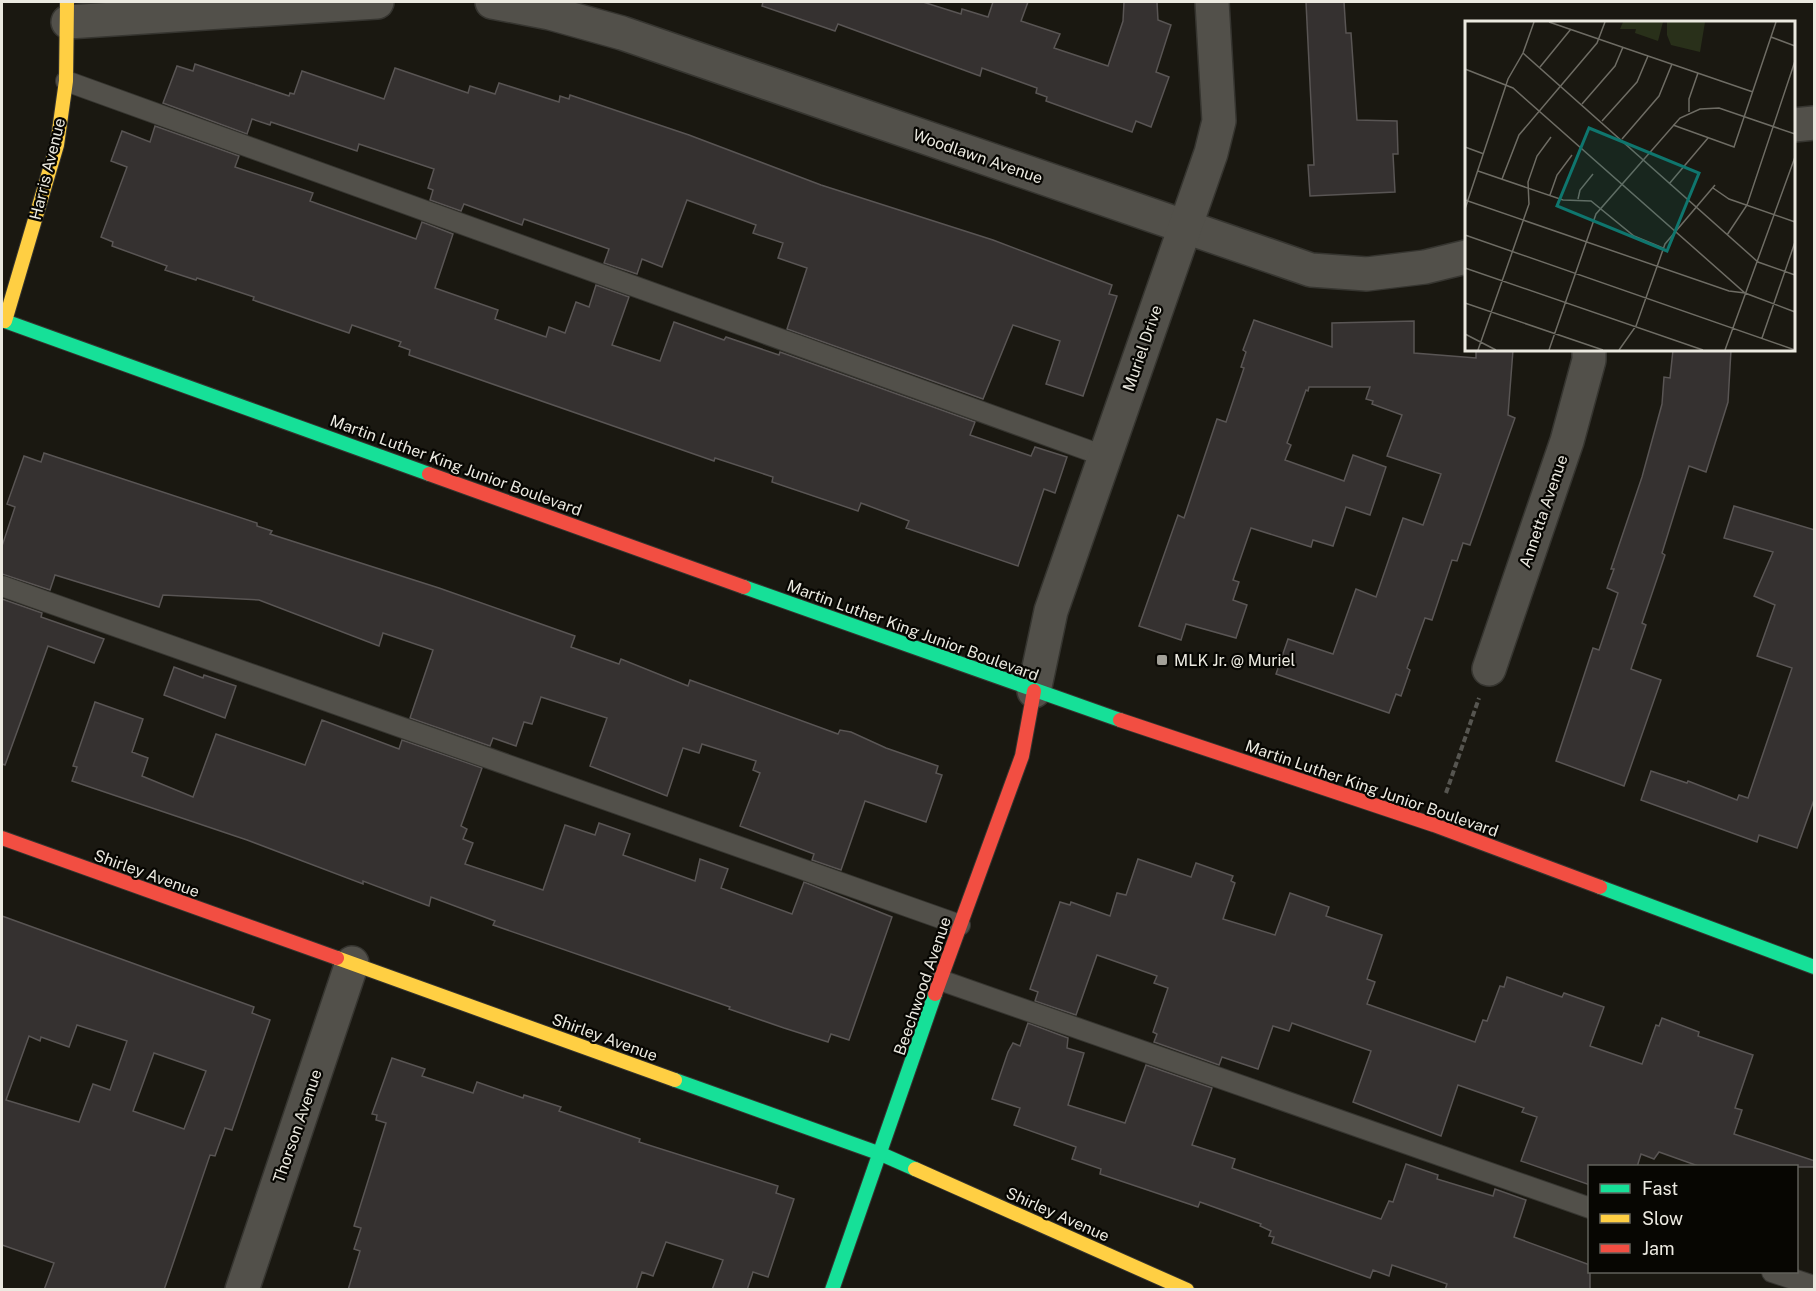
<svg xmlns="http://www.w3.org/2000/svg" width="1816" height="1291" font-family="'Public Sans',sans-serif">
<rect width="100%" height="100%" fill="#1a1811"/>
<!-- building -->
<g fill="#353130" stroke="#595554" stroke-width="1.5" fill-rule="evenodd">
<path d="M 763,2 L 923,2 L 961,14 L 962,9 L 988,17 L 993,2 L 1028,2 L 1021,21 L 1060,34 L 1054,48 L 1108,66 L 1123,21 L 1124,2 L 1157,2 L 1158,20 L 1171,25 L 1156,72 L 1169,77 L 1151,127 L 1136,121 L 1132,132 L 1046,101 L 1047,97 L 1036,93 L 1037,88 L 982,68 L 980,76 L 838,24 L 835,31 L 762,6 Z"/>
<path d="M 1306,2 L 1344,2 L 1346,33 L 1351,33 L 1357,120 L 1397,121 L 1398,154 L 1393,154 L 1395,192 L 1310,196 L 1308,165 L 1314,165 Z"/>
<path d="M 195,64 L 289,96 L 290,93 L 294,94 L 302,71 L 384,99 L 395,68 L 468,93 L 470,86 L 495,94 L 499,83 L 559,102 L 560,96 L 569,99 L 570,95 L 689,135 L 821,185 L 993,240 L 1112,285 L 1109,294 L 1117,296 L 1083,396 L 1046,384 L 1060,341 L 1013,325 L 983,399 L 787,329 L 807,268 L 778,258 L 783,243 L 753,233 L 756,225 L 687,200 L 662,267 L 642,259 L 637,274 L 604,263 L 609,249 L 524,219 L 522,225 L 464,204 L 461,211 L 430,200 L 433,190 L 428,188 L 434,169 L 359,144 L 357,151 L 271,122 L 270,125 L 252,119 L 247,134 L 163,103 L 177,66 L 193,71 Z"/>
<path d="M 155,126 L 239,156 L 235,167 L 313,193 L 310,201 L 416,239 L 422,222 L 453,234 L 435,288 L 498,310 L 495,319 L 546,337 L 549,327 L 565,333 L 576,302 L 589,307 L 596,285 L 629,297 L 612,345 L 660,361 L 674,322 L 724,340 L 726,337 L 779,355 L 780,352 L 975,422 L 970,435 L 1031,456 L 1035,447 L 1067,457 L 1055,493 L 1044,489 L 1018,566 L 906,528 L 909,521 L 861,503 L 858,511 L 772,482 L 773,477 L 715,458 L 714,461 L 409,355 L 410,350 L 399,346 L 401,342 L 352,325 L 349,333 L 253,300 L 254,297 L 197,278 L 196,280 L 165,270 L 167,266 L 112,246 L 113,242 L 101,237 L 127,167 L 111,161 L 122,131 L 150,142 Z"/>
<path d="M 1254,320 L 1332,347 L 1332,323 L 1414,321 L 1414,353 L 1476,358 L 1476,350 L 1513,350 L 1508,415 L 1515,418 L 1470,545 L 1463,543 L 1457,561 L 1452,560 L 1432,620 L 1425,618 L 1407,668 L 1410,670 L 1401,696 L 1396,694 L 1389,713 L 1276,674 L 1288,639 L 1333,654 L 1356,589 L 1376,597 L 1403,518 L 1423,525 L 1441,474 L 1387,456 L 1402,415 L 1372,404 L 1373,401 L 1366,399 L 1370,387 L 1309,387 L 1308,391 L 1306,390 L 1287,443 L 1291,445 L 1285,460 L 1344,481 L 1353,455 L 1386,467 L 1370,515 L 1346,507 L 1333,546 L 1313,540 L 1311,547 L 1251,528 L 1233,580 L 1239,582 L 1233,600 L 1247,605 L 1236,638 L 1186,624 L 1181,640 L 1139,626 L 1178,515 L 1184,518 L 1217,419 L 1226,422 L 1244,368 L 1241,367 L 1246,352 L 1243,350 Z"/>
<path d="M 1673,350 L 1731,350 L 1728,402 L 1706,472 L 1689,466 L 1662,553 L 1665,555 L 1642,623 L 1646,625 L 1631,669 L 1661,680 L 1624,786 L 1556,761 L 1593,648 L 1599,650 L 1618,593 L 1607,588 L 1614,569 L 1611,569 L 1642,477 L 1662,404 L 1664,377 L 1670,378 Z"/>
<path d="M 44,453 L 257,523 L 257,526 L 272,531 L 270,534 L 439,588 L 575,636 L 571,647 L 619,664 L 621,659 L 688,686 L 690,680 L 838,734 L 840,730 L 851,732 L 886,748 L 938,766 L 936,773 L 942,775 L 926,822 L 865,801 L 841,870 L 812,860 L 814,854 L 740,826 L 760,773 L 753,770 L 756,761 L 702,744 L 699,753 L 683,748 L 667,796 L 590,766 L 607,718 L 541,697 L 532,724 L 524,722 L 516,746 L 493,738 L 490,746 L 410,718 L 433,650 L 383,633 L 379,646 L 259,600 L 163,595 L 159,607 L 55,575 L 50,590 L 2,574 L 2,546 L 15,507 L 7,504 L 24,456 L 41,462 Z"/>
<path d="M 1734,506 L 1815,530 L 1815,797 L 1797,848 L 1759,835 L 1757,842 L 1641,800 L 1651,771 L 1687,783 L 1688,781 L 1737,800 L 1739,795 L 1748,798 L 1792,668 L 1757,656 L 1775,605 L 1754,596 L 1773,552 L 1724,538 Z"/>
<path d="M 2,599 L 42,613 L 41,617 L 104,639 L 94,663 L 48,646 L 5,765 L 2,764 Z"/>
<path d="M 174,667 L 203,678 L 204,675 L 236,686 L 225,718 L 164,695 Z"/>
<path d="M 95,702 L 143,719 L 132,752 L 148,758 L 142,776 L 193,797 L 216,734 L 305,765 L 322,720 L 399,749 L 402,740 L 482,768 L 461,826 L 467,829 L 463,839 L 473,843 L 465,864 L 543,890 L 565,825 L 595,835 L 599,823 L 630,834 L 623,855 L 695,881 L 700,859 L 728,869 L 721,888 L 792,914 L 804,882 L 892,917 L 849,1040 L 831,1034 L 828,1042 L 784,1028 L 729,1009 L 730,1007 L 493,925 L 495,921 L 431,897 L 429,906 L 363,881 L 363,884 L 247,840 L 72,781 L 77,767 L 73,766 Z"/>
<path d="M 1138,859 L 1191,877 L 1196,863 L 1233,876 L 1231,881 L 1235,883 L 1223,919 L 1275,935 L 1290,893 L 1329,907 L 1326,916 L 1382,935 L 1367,979 L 1375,982 L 1367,1004 L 1475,1042 L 1483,1020 L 1487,1021 L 1500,986 L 1504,987 L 1507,977 L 1562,997 L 1564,993 L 1604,1007 L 1590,1046 L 1642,1064 L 1656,1025 L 1659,1026 L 1662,1018 L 1699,1032 L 1698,1036 L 1753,1055 L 1735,1108 L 1742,1110 L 1734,1134 L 1815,1161 L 1815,1167 L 1701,1167 L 1659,1152 L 1654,1159 L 1641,1154 L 1637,1167 L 1590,1167 L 1590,1185 L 1521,1161 L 1537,1117 L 1522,1112 L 1524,1108 L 1458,1085 L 1441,1136 L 1353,1102 L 1371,1051 L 1292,1023 L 1289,1031 L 1273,1026 L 1258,1069 L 1222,1057 L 1219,1065 L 1154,1042 L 1157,1034 L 1153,1032 L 1168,988 L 1154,983 L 1157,976 L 1097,955 L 1076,1015 L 1035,1001 L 1038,992 L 1030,989 L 1060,902 L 1070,905 L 1071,902 L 1110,916 L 1117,893 L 1126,895 Z"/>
<path d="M 2,916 L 254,1007 L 252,1013 L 270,1020 L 232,1130 L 225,1128 L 215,1156 L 210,1155 L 164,1290 L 44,1290 L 54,1263 L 2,1245 ZM 77,1025 L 127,1041 L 110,1090 L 93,1084 L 79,1122 L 6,1100 L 29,1036 L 40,1041 L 41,1037 L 69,1047 ZM 154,1053 L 206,1071 L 184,1129 L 133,1111 Z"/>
<path d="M 1028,1023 L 1068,1038 L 1067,1048 L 1084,1053 L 1068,1105 L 1125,1123 L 1146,1065 L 1212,1088 L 1192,1145 L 1235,1159 L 1232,1168 L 1381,1219 L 1389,1201 L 1393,1202 L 1406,1164 L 1438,1175 L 1437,1179 L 1493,1196 L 1495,1189 L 1526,1200 L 1514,1237 L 1590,1265 L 1590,1290 L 1445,1290 L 1447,1284 L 1392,1265 L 1389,1276 L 1373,1270 L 1370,1278 L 1272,1243 L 1274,1237 L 1269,1236 L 1271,1231 L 1260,1226 L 1261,1224 L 1200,1202 L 1198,1207 L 1100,1174 L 1101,1169 L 1072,1159 L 1076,1147 L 1014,1125 L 1020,1108 L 992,1099 L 1008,1052 L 1013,1043 L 1020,1046 Z"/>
<path d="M 392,1058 L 425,1069 L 422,1076 L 473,1093 L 477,1082 L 523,1098 L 524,1095 L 561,1107 L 559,1111 L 640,1139 L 639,1142 L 778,1186 L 776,1193 L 794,1199 L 768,1277 L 753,1272 L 747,1290 L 712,1290 L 723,1260 L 666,1242 L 653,1276 L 642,1272 L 636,1290 L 348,1290 L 360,1251 L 354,1249 L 361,1228 L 354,1226 L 386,1123 L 376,1120 L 377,1115 L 372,1114 Z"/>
</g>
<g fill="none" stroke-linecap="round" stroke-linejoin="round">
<!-- lane casing -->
<g stroke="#363530" stroke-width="22">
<g id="lane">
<path d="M 66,81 L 1104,456"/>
<path d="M 2,586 L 960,925"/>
<path d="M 940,980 L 1590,1208"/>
<path d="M 1772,1272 L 1814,1286"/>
</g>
</g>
<!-- street casing -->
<g stroke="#363530" stroke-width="36">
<g id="street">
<path d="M 492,2 L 550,13 L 622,33 L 1311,270 L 1367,274 L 1425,267 L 1466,257"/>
<path d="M 68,22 L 377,2"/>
<path d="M 1794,125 L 1814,123"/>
<path d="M 1489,669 L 1567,441 L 1589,360 L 1589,350"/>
<path d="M 1034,691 L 1051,611 L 1211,153 L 1219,121 L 1212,2"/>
<path d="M 242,1290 L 352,963"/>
</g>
</g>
<!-- fast casing -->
<g stroke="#363530" stroke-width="16">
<g id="fast">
<path d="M 2,320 L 429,474"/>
<path d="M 744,587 L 1120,720"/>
<path d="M 1600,887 L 1814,967"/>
<path d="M 675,1080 L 881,1154 L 915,1169"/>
<path d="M 832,1290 L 935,994"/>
</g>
</g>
<!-- slow casing -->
<g stroke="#363530" stroke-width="16">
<g id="slow">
<path d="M 5,321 L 57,145 L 66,81 L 67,2"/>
<path d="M 337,958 L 675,1080"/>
<path d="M 915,1169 L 1187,1290"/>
</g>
</g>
<!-- jam casing -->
<g stroke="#363530" stroke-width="16">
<g id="jam">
<path d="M 429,474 L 744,587"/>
<path d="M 1120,720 L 1434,825 L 1600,887"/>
<path d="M 2,838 L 337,958"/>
<path d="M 935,994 L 1022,756 L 1034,691"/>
</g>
</g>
<!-- path -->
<path stroke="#565550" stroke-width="4" stroke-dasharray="6 3" stroke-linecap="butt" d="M 1446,793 L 1479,698"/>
<!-- lane -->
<use href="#lane" stroke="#52504a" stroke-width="20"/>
<!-- street -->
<use href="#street" stroke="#52504a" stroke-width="33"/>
<!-- fast -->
<use href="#fast" stroke="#16e098" stroke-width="14"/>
<!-- slow -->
<use href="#slow" stroke="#ffcf43" stroke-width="14"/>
<!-- jam -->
<use href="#jam" stroke="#f24e42" stroke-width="14"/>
</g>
<!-- markers -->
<rect fill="#a2a098" stroke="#070602" stroke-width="2" x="1156" y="654" width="12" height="12" rx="3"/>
<g text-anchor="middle" stroke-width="4.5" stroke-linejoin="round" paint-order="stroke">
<!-- street labels -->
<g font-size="16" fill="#ebe9e0" stroke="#070602">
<text transform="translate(978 156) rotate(19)" y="6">Woodlawn Avenue</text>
<text transform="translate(47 169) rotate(-76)" y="6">Harris Avenue</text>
<text transform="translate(1142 348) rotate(-71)" y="6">Muriel Drive</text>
<text transform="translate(456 465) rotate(20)" y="6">Martin Luther King Junior Boulevard</text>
<text transform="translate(1543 511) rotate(-71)" y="6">Annetta Avenue</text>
<text transform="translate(913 630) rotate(20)" y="6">Martin Luther King Junior Boulevard</text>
<text transform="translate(1372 788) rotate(19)" y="6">Martin Luther King Junior Boulevard</text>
<text transform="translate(147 873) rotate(20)" y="6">Shirley Avenue</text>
<text transform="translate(922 986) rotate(-71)" y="6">Beechwood Avenue</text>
<text transform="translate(605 1037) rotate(20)" y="6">Shirley Avenue</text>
<text transform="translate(297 1126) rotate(-71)" y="6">Thorson Avenue</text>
<text transform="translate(1058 1214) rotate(24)" y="6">Shirley Avenue</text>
</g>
<!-- poi labels -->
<g font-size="16" fill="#ebe9e0" stroke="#070602" text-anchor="start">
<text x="1174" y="666">MLK Jr. @ Muriel</text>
</g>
</g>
<!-- overview -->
<g transform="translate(1465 21)">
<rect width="330" height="330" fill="#1a1811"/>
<path d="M 158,1 L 198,1 L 193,20 L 170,12 L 171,8 L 155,8 ZM 202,1 L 240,1 L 235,31 L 206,24 L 202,14 Z" fill="#29301a"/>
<path fill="none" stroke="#6e6c64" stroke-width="1.5" d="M 84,1 L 288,71M 306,16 L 330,25M 58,32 L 293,241 L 330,254M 75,46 L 106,8M 0,48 L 48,67 L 280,272 L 330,291M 117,83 L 150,45 L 158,26M 224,91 L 224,78 L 233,52M 137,100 L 172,61 L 183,35M 208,104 L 269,126 L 311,1M 157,118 L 194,75 L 207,43M 0,126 L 19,133M 13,150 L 98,179 L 126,180 L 169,215 L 198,227M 37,158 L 54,114 L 132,22 L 140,1M 204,163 L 243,117M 248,167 L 264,178 L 330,201M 85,174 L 92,154 L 107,134M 113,178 L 115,169 L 128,153M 0,179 L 264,270 L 280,272M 0,188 L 43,58 L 58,32 L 69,1M 0,214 L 330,329M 262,214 L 282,184 L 330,40M 0,247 L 238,329M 0,282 L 138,329M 0,313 L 31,329M 297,317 L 330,221M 13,329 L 64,183 L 63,161 L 72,135 L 86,116M 84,329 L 131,193 L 215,97 L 235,88 L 254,87 L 330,113M 154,329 L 171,305 L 200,223 L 250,164M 260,329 L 330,136"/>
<path fill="#0f766e" fill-opacity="0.15" stroke="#0f766e" stroke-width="3" d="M 124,107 L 234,152 L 202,230 L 92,185 Z"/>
<rect width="330" height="330" fill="none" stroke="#ebe9e0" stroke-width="3"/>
</g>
<!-- border -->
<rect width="1816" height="1291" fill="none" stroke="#ebe9e0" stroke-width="6"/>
<!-- legend -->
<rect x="1588" y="1165" width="210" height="108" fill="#070602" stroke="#62615b" stroke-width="1.5"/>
<rect x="1600" y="1184" width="30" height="9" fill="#16e098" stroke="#62615b" stroke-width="1.5"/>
<text x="1642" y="1195" font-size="18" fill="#ebe9e0">Fast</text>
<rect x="1600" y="1214" width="30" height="9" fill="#ffcf43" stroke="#62615b" stroke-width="1.5"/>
<text x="1642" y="1225" font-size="18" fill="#ebe9e0">Slow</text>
<rect x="1600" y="1244" width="30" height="9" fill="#f24e42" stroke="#62615b" stroke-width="1.5"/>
<text x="1642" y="1255" font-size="18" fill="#ebe9e0">Jam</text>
</svg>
